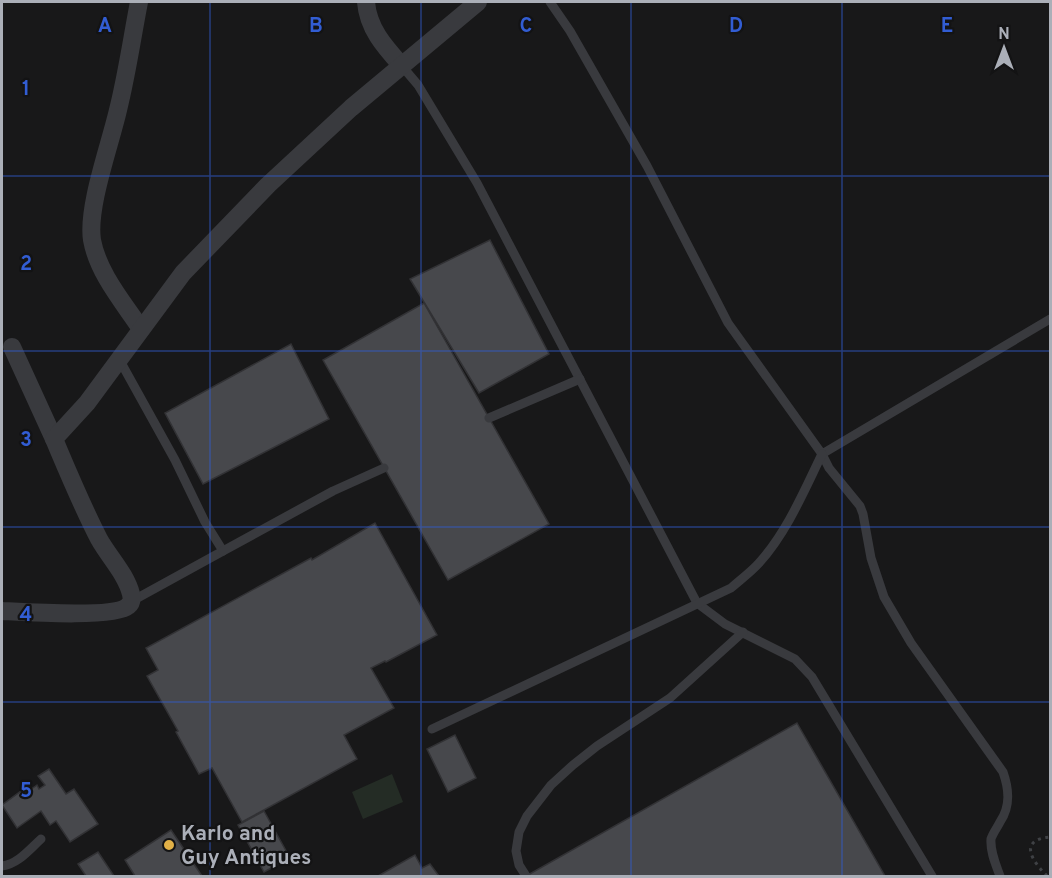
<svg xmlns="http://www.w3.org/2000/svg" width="1052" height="878" font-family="Overpass,sans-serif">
<rect width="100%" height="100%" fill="#181819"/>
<!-- green -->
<path fill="#242c25" d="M 392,774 L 403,802 L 363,819 L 352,792 Z"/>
<!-- building -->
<g fill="#47484c" stroke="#323235" stroke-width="1.5">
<path d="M 490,240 L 549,354 L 479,393 L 410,279 Z"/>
<path d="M 424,303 L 549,524 L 448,580 L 323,360 Z"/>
<path d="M 291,344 L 329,419 L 203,484 L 165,413 Z"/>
<path d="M 375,523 L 437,635 L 386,662 L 385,661 L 371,668 L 394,708 L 344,735 L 357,759 L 242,822 L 212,768 L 199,774 L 176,732 L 178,731 L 147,676 L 158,670 L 146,648 L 311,558 L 312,560 Z"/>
<path d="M 797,723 L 885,876 L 526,876 Z"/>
<path d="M 455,735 L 476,778 L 448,792 L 427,749 Z"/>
<path d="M 49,769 L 66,794 L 74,789 L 98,824 L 70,842 L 56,821 L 50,825 L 41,811 L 17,828 L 2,805 L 28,786 L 30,790 L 37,785 L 39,789 L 45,785 L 38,776 Z"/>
<path d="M 264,811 L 290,858 L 264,872 L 238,825 Z"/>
<path d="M 171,830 L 202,876 L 135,876 L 125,860 Z"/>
<path d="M 98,852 L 114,876 L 86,876 L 78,864 Z"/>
<path d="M 415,855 L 422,868 L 430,864 L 439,876 L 378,876 Z"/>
</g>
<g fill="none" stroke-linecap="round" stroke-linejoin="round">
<!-- path -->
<path stroke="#3f4145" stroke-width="3" stroke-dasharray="3 4.5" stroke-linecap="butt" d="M 1047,876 C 1033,862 1017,840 1050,837"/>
<!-- lane -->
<g stroke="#393a3e" stroke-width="9">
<path d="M 550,2 L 570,31 L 647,166 L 728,323 L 822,454 L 1050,319"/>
<path d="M 401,65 L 418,85 L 477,183 L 697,603 L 725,624 L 795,659 L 812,677 L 932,876"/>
<path d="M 119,359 L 175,460 L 205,522 L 223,551 L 132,601"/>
<path d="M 489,418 L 580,379"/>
<path d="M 822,454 L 829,468 L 860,506 L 863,514 L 871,558 L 884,597 L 911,643 L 1003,772 C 1009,789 1011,806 1000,822 C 997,828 993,833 991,839 C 990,852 996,865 1000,876"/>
<path d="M 223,551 L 333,491 L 384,468"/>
<path d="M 432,729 L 731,588 C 740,580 751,572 759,563 C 787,532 804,491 822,454"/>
<path d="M 2,866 C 18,864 29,850 41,839"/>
<path d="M 526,876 L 519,865 L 516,851 L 519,832 L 527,816 L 551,785 L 573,765 L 597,746 L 670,698 L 743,632"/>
</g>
<!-- street -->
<g stroke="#393a3e" stroke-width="18">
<path d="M 139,2 C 132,38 127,74 118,110 C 110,145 87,207 92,240 C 98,273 123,302 141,329"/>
<path d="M 366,2 C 368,28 384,46 401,65"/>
<path d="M 12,347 L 54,439"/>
<path d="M 2,611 C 23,612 115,618 128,606 C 132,603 132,599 131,594 C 126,574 109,557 99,539 C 82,506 68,472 54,439 L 87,403 L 183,273 L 268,185 L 351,108 L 478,2"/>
</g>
</g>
<!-- grid -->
<path fill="none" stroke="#325dd3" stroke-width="1.5" stroke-opacity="0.55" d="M 210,2 L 210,876M 421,2 L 421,876M 631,2 L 631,876M 842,2 L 842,876M 2,176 L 1050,176M 2,351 L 1050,351M 2,527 L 1050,527M 2,702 L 1050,702"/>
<!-- markers -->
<circle fill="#e2b147" stroke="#131314" stroke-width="2" cx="169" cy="845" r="6"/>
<g text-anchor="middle" stroke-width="4.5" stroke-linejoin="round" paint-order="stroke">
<!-- poi labels -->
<g font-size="21" font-weight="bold" fill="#abafb8" stroke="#131314" text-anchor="start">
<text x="181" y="840">Karlo and<tspan x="181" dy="24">Guy Antiques</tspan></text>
</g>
</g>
<g font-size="20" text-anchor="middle" font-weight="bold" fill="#325dd3" stroke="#131314" stroke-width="4.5" stroke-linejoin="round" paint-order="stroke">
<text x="105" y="32">A</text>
<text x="316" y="32">B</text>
<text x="526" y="32">C</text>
<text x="736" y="32">D</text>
<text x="947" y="32">E</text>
<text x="26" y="95">1</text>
<text x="26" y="270">2</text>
<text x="26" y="446">3</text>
<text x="26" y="621">4</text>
<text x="26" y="797">5</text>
</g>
<!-- border -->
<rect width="1052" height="878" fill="none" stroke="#abafb8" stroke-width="6"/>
<!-- north arrow -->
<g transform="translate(1004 48)" stroke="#131314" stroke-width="4.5" paint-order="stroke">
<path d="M0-4.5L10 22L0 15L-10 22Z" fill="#abafb8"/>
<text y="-9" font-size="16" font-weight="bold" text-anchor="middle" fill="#abafb8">N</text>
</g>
</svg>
